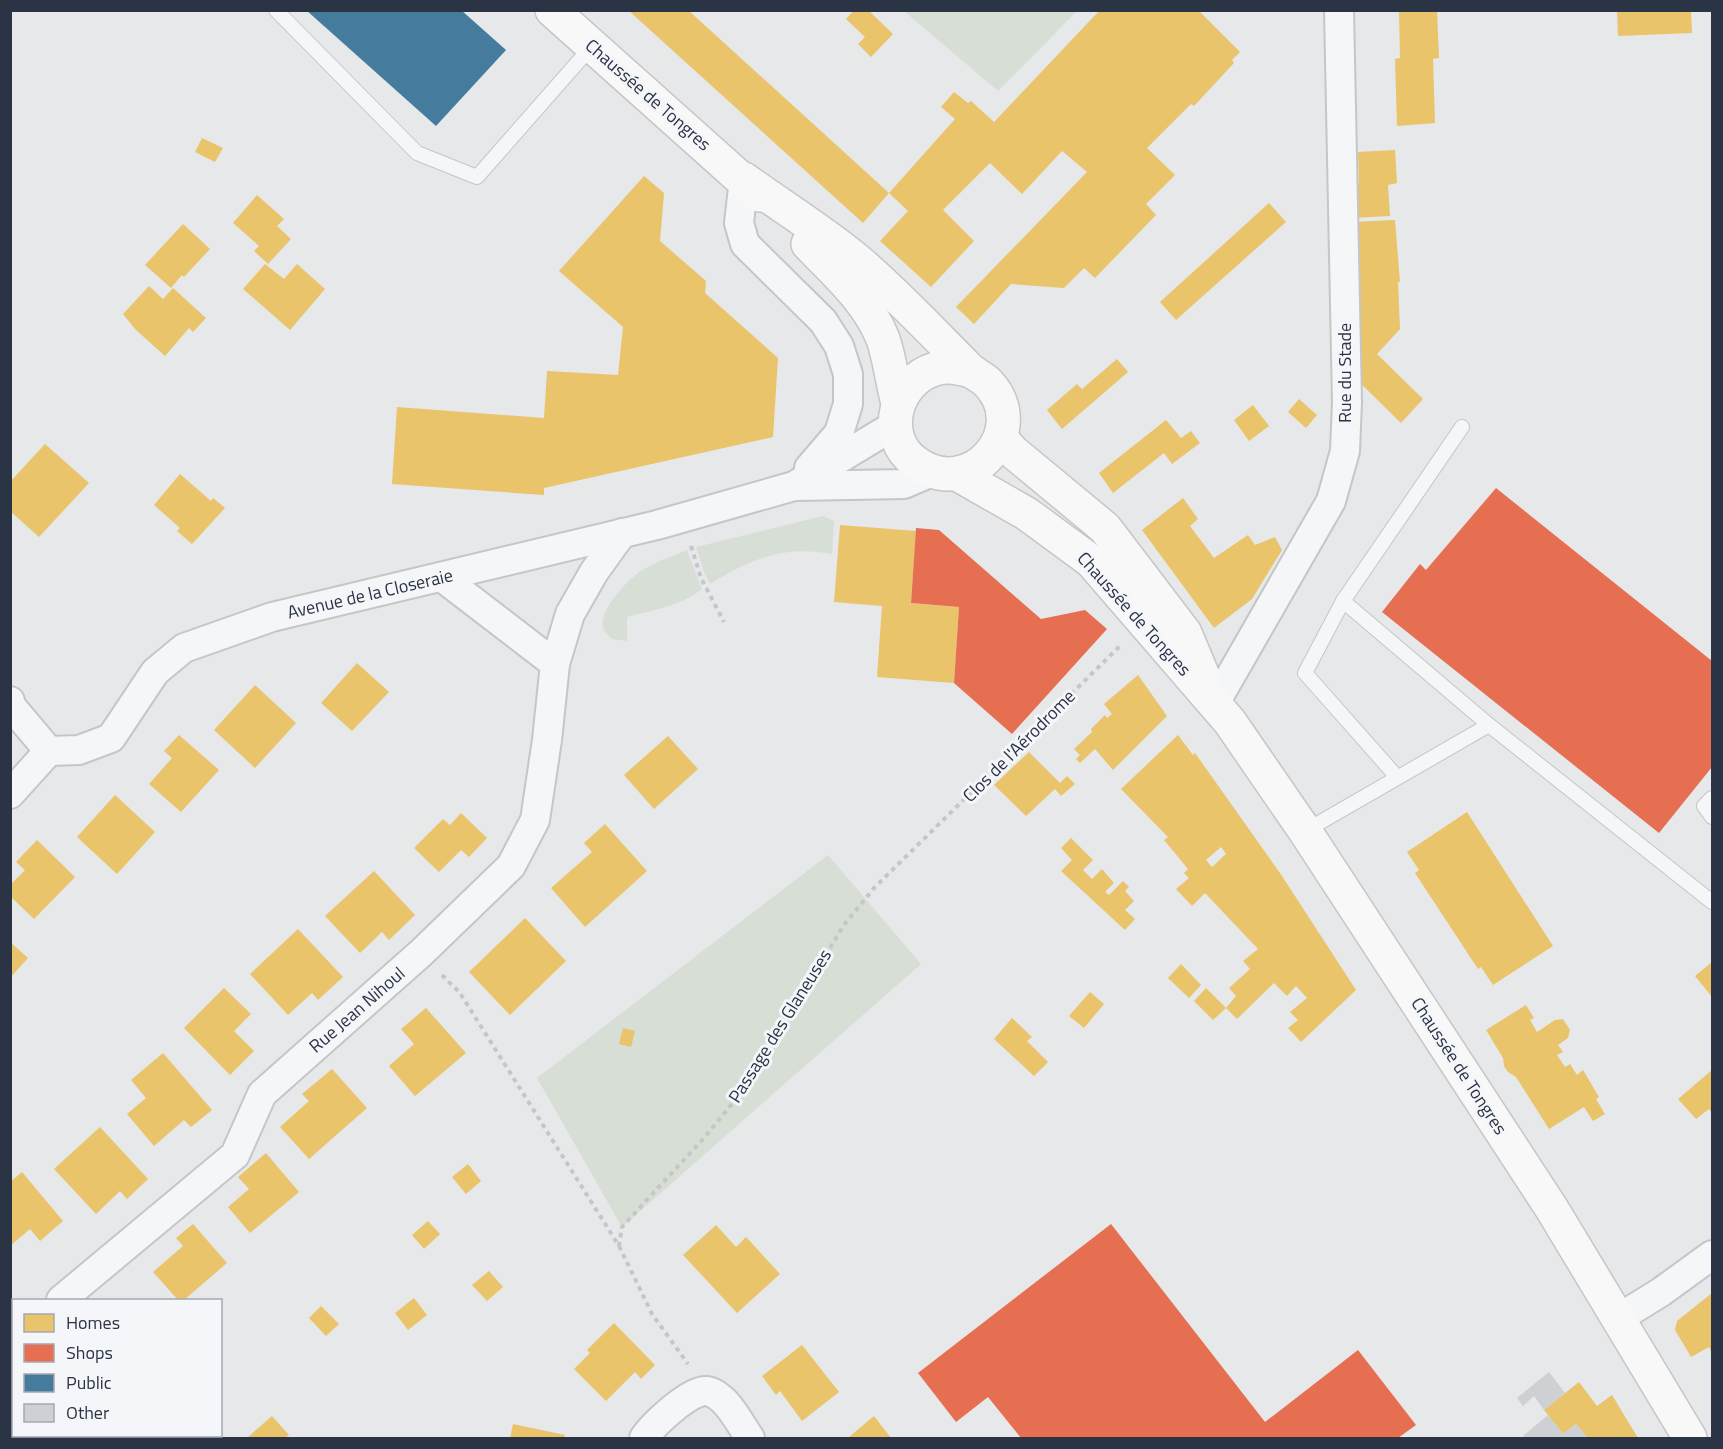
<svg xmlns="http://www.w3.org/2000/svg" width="1723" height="1449" font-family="'Titillium Web',sans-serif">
<rect width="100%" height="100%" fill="#e6e8ea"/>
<!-- green -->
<g fill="#d6ded6">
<path d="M 904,11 L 1077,10 L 1077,11 L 998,91 Z"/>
<path d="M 823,516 L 834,521 L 832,554 C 784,545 751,559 710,584 L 704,572 L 696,547 Z"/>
<path d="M 687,550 L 702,589 C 681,606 653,610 627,617 L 627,641 L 612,639 C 609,636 605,633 603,628 C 598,610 629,578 644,569 C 658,561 673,556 687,550 Z"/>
<path d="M 828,855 L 921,964 L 622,1227 L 537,1078 Z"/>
</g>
<!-- homes -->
<g fill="#e9c46a" fill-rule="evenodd">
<path d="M 628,10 L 688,10 L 889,193 L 863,223 Z"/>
<path d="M 854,10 L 868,10 L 893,34 L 871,57 L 858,44 L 865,37 L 846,19 Z"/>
<path d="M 1100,10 L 1198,10 L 1240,52 L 1232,60 L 1234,63 L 1194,106 L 1191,104 L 1147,148 L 1175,175 L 1146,204 L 1156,215 L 1095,278 L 1084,268 L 1064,288 L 1011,284 L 974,324 L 956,307 L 1087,172 L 1062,151 L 1022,194 L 990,163 L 943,210 L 974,241 L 931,287 L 880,241 L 908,211 L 889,193 L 955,119 L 941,107 L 954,92 L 968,103 L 971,101 L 994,122 Z"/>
<path d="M 1399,10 L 1437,10 L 1439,58 L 1433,59 L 1435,123 L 1397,126 L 1395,59 L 1400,58 Z"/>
<path d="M 1617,10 L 1691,10 L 1692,33 L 1618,36 Z"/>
<path d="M 202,138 L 223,148 L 215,162 L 195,152 Z"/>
<path d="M 1395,150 L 1397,183 L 1388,185 L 1390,216 L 1352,218 L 1350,185 L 1359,183 L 1358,152 Z"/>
<path d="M 644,176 L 664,193 L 660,241 L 706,281 L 705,293 L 778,358 L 773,437 L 544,488 L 544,495 L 392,484 L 397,407 L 544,418 L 547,371 L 618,375 L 623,327 L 559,271 Z"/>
<path d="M 257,195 L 284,219 L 277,226 L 291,239 L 268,264 L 254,251 L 259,246 L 233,223 Z"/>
<path d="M 1269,203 L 1286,222 L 1176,320 L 1160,302 Z"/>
<path d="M 1395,220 L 1400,282 L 1398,282 L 1400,329 L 1377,354 L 1423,399 L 1401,423 L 1355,378 L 1351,222 Z"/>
<path d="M 183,224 L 210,249 L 184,277 L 182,275 L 171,288 L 145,265 Z"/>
<path d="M 265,264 L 284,279 L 297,264 L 325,289 L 290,330 L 243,289 Z"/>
<path d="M 149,286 L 163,299 L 173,288 L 206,318 L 193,332 L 189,328 L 165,356 L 135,329 L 123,314 Z"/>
<path d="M 1117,359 L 1128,372 L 1062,429 L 1047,410 L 1077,384 L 1082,389 Z"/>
<path d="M 1299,399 L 1317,415 L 1306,428 L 1288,412 Z"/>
<path d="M 1253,405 L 1269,426 L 1249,441 L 1234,420 Z"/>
<path d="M 1166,420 L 1181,438 L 1191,431 L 1200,443 L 1172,464 L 1164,453 L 1113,493 L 1099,473 Z"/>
<path d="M 45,444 L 89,483 L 39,537 L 10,511 L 10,482 Z"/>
<path d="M 180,474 L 211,501 L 213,498 L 225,508 L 192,544 L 177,531 L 180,528 L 154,505 Z"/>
<path d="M 1183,498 L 1198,519 L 1190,526 L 1214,558 L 1248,535 L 1255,545 L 1275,537 L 1282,550 L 1252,599 L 1214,628 L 1142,530 Z"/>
<path d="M 840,525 L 916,531 L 911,603 L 959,607 L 954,683 L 877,677 L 882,606 L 834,602 Z"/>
<path d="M 357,663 L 389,692 L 352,731 L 321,703 Z"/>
<path d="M 1138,675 L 1167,716 L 1113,770 L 1095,749 L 1080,763 L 1076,759 L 1080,755 L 1074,749 L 1092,732 L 1091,729 L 1105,715 L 1107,718 L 1112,714 L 1104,704 Z"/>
<path d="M 255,685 L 296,723 L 255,768 L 214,730 Z"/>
<path d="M 179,735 L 219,770 L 181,812 L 149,784 L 172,758 L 164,751 Z"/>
<path d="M 1178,735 L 1193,755 L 1195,753 L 1282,876 L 1356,990 L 1301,1042 L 1288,1028 L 1298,1020 L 1290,1012 L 1307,998 L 1296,986 L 1287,996 L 1274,983 L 1237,1019 L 1226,1008 L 1236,996 L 1229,988 L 1250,969 L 1243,961 L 1258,949 L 1205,893 L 1192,906 L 1176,889 L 1189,878 L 1184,873 L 1188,869 L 1164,840 L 1168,837 L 1121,789 ZM 1221,847 L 1226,854 L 1212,867 L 1206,860 Z"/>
<path d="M 668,736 L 698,769 L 654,809 L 624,775 Z"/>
<path d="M 1029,752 L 1060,783 L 1067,776 L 1075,784 L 1061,796 L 1055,789 L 1026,816 L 994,785 Z"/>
<path d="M 115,795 L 155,832 L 117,874 L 77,837 Z"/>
<path d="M 1467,812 L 1553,946 L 1493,985 L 1481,967 L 1478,969 L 1415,873 L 1419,870 L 1407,852 Z"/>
<path d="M 461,813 L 487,838 L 469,857 L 461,850 L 439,872 L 414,848 L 443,819 L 450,825 Z"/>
<path d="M 605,824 L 647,871 L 585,927 L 551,888 L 592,852 L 584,843 Z"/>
<path d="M 1071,838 L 1093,860 L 1083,870 L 1092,879 L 1102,869 L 1114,883 L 1105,892 L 1109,895 L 1123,881 L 1129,887 L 1125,891 L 1134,901 L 1125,910 L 1135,919 L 1125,930 L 1061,871 L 1072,860 L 1061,848 Z"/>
<path d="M 37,840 L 75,877 L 34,919 L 10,896 L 10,885 L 25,870 L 16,862 Z"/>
<path d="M 374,871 L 415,915 L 389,940 L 382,932 L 360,953 L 325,916 Z"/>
<path d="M 525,918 L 566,961 L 510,1015 L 469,972 Z"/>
<path d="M 298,929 L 343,977 L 318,1000 L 312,993 L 288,1015 L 250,974 Z"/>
<path d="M 10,942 L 28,958 L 10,978 Z"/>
<path d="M 1712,962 L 1712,997 L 1695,976 Z"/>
<path d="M 1181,964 L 1201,985 L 1189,998 L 1168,978 Z"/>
<path d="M 224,988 L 251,1014 L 234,1031 L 254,1051 L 230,1075 L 184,1028 Z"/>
<path d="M 1206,988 L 1226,1008 L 1213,1020 L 1194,1001 Z"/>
<path d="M 1090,992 L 1104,1004 L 1084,1028 L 1069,1016 Z"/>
<path d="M 1526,1005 L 1534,1018 L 1530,1020 L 1537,1032 L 1555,1020 L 1563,1019 L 1570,1030 L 1568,1038 L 1558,1045 L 1563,1052 L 1557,1055 L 1565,1067 L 1570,1064 L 1577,1075 L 1583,1070 L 1599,1097 L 1596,1099 L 1605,1114 L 1593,1121 L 1584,1107 L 1549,1129 L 1516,1077 L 1508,1072 L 1504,1066 L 1503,1058 L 1486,1030 Z"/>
<path d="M 426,1008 L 466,1053 L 415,1096 L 389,1066 L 414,1044 L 401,1029 Z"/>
<path d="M 1012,1018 L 1032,1037 L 1027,1041 L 1048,1062 L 1034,1076 L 994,1039 Z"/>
<path d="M 623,1028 L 635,1031 L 631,1047 L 619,1044 Z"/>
<path d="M 163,1053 L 212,1110 L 191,1127 L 184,1120 L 154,1146 L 127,1114 L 146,1098 L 131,1080 Z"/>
<path d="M 332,1069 L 367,1108 L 309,1159 L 280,1127 L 309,1101 L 302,1094 Z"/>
<path d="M 1712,1070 L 1712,1113 L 1709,1109 L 1696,1119 L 1678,1099 Z"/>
<path d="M 100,1127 L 148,1179 L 127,1199 L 120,1191 L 96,1214 L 54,1169 Z"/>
<path d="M 266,1153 L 299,1192 L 250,1233 L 228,1207 L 249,1189 L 238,1177 Z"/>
<path d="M 468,1164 L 481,1181 L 466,1194 L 452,1177 Z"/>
<path d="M 22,1172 L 63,1221 L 40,1241 L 30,1229 L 10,1246 L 10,1182 Z"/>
<path d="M 428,1221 L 440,1234 L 424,1249 L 412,1235 Z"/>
<path d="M 193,1224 L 227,1263 L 184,1300 L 178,1300 L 153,1272 L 183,1246 L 176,1238 Z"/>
<path d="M 716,1225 L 736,1247 L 746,1237 L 780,1274 L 737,1313 L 683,1255 Z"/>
<path d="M 489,1271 L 503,1287 L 487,1301 L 472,1285 Z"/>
<path d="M 1712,1293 L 1712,1353 L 1709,1347 L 1691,1357 L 1675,1330 L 1677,1321 Z"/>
<path d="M 414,1298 L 427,1315 L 408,1330 L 395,1313 Z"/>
<path d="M 321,1306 L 339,1324 L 326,1336 L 309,1318 Z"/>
<path d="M 614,1323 L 655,1365 L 641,1379 L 635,1372 L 606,1401 L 574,1369 L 590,1353 L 587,1350 Z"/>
<path d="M 802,1345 L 839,1392 L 802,1421 L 780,1391 L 776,1395 L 762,1376 Z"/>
<path d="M 1579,1382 L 1597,1406 L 1612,1395 L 1638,1438 L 1588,1438 L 1576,1424 L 1563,1434 L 1544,1410 Z"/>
<path d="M 10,1408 L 14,1411 L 14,1436 L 54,1436 L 52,1438 L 10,1438 Z"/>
<path d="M 272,1416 L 289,1435 L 285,1438 L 247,1438 Z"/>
<path d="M 874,1416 L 891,1438 L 851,1438 L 849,1437 Z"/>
<path d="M 513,1424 L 565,1435 L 564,1438 L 510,1438 Z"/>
</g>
<!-- shops -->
<g fill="#e76f51">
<path d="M 1496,488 L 1712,661 L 1712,767 L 1659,833 L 1382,612 L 1420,564 L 1426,570 Z"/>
<path d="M 916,528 L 939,530 L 1041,619 L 1085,610 L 1107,629 L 1012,734 L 954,683 L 959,607 L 911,603 Z"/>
<path d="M 1111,1224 L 1265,1422 L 1358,1350 L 1416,1425 L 1398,1438 L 1021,1438 L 988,1397 L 956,1422 L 918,1373 Z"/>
</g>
<!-- public -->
<path fill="#457b9d" d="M 306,10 L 461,10 L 506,50 L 436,126 Z"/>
<!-- building -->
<g fill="#ced0d3">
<path d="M 1549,1372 L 1565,1393 L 1544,1410 L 1534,1396 L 1523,1406 L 1517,1398 Z"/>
<path d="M 1548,1415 L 1563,1434 L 1576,1424 L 1588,1438 L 1525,1438 L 1523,1436 Z"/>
</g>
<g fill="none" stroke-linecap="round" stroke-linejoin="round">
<!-- lane casing -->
<g stroke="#c4c6c8" stroke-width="16">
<g id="lane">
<path d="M 276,10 L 417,153 L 477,177 L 592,46"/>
<path d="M 1343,601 L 1489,725"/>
<path d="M 1397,777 L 1305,673 L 1343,601 L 1462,427"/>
<path d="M 1712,798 L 1704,806 L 1712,817"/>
<path d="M 1305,831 L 1489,725 L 1712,902"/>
</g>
</g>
<!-- street casing -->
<g stroke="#c4c6c8" stroke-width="32">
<g id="street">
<path d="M 744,179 L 739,223 L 745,244 L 823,321 L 839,346 L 848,374 L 848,404 L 839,433 L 809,468"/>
<path d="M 796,486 L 904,484 L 932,472"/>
<path d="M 443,578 L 555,664"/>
<path d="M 10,701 L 11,706 L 49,751 L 79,750 L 111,738 L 155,672 L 184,648 L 272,617 L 657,525 L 794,486 L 895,425"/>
<path d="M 1215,703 L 1331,501 L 1345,451 L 1347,402 L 1339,10"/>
<path d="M 10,794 L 49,751"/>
<path d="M 61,1300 L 235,1155 L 262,1094 L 421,953 L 511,866 L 535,820 L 547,740 L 555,664 L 570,614 L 594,572 L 622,533"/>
<path d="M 10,1317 L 14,1320"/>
<path d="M 1619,1318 L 1661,1292 L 1712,1255"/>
<path d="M 113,1436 L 116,1438"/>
<path d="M 644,1438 C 652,1426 690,1389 707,1391 C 710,1391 717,1395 719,1397 C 731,1405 742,1427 750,1438"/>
</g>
</g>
<!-- secondary casing -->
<g stroke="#c4c6c8" stroke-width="36">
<g id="secondary">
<path d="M 552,10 L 759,195"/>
<path d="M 744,179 C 781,206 822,231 858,261 C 897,294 933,333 969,369 C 974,374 982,377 987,382 C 1034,429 970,503 915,462 C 880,436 895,381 935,369 C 947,365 959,368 971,371"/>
<path d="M 808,244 C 836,273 868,301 883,339 C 890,359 892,382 898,403"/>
<path d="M 1001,438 L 1012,451 L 1105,528 L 1185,633 L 1203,676"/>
<path d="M 957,474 L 1027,514 L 1091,561 L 1230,722 L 1305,831 L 1552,1209 L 1690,1438"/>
</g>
</g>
<!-- path -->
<g stroke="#c5c6ca" stroke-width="4" stroke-dasharray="4.5 4.5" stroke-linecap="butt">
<path d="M 691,546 L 701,578 L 724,622"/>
<path d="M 442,975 L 460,993 L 619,1246 L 622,1227 L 704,1138 L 740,1094 L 844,925 L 874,888 L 1122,644"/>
<path d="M 619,1246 L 652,1314 L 688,1364"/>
</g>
<!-- lane -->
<use href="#lane" stroke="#f5f6f7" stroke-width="14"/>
<!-- street -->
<use href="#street" stroke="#f5f6f7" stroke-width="28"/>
<!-- secondary -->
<use href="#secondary" stroke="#f8f8f8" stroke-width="33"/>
</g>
<g text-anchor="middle" stroke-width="6" stroke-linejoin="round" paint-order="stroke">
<!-- street labels -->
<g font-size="18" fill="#2b3445" stroke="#f4f6f9">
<text transform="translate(648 95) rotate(41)" y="6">Chaussée de Tongres</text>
<text transform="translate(1345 373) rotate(-90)" y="6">Rue du Stade</text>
<text transform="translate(370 594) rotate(-13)" y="6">Avenue de la Closeraie</text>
<text transform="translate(1134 614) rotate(48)" y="6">Chaussée de Tongres</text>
<text transform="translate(1019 746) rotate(-45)" y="6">Clos de l'Aérodrome</text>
<text transform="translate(357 1010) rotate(-41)" y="6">Rue Jean Nihoul</text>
<text transform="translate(780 1026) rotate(-58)" y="6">Passage des Glaneuses</text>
<text transform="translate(1459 1066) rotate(57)" y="6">Chaussée de Tongres</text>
</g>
</g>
<!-- border -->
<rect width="1723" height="1449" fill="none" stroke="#2b3445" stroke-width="24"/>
<!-- legend -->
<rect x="12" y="1299" width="210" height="138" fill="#f4f6f9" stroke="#a4a8b1" stroke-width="1.5"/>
<rect x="24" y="1314" width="30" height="18" fill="#e9c46a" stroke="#a4a8b1" stroke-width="1.5"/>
<text x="66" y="1329" font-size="18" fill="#2b3445">Homes</text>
<rect x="24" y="1344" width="30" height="18" fill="#e76f51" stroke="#a4a8b1" stroke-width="1.5"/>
<text x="66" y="1359" font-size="18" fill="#2b3445">Shops</text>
<rect x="24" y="1374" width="30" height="18" fill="#457b9d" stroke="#a4a8b1" stroke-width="1.5"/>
<text x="66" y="1389" font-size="18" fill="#2b3445">Public</text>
<rect x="24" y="1404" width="30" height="18" fill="#ced0d3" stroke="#a4a8b1" stroke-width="1.5"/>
<text x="66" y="1419" font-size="18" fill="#2b3445">Other</text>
</svg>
